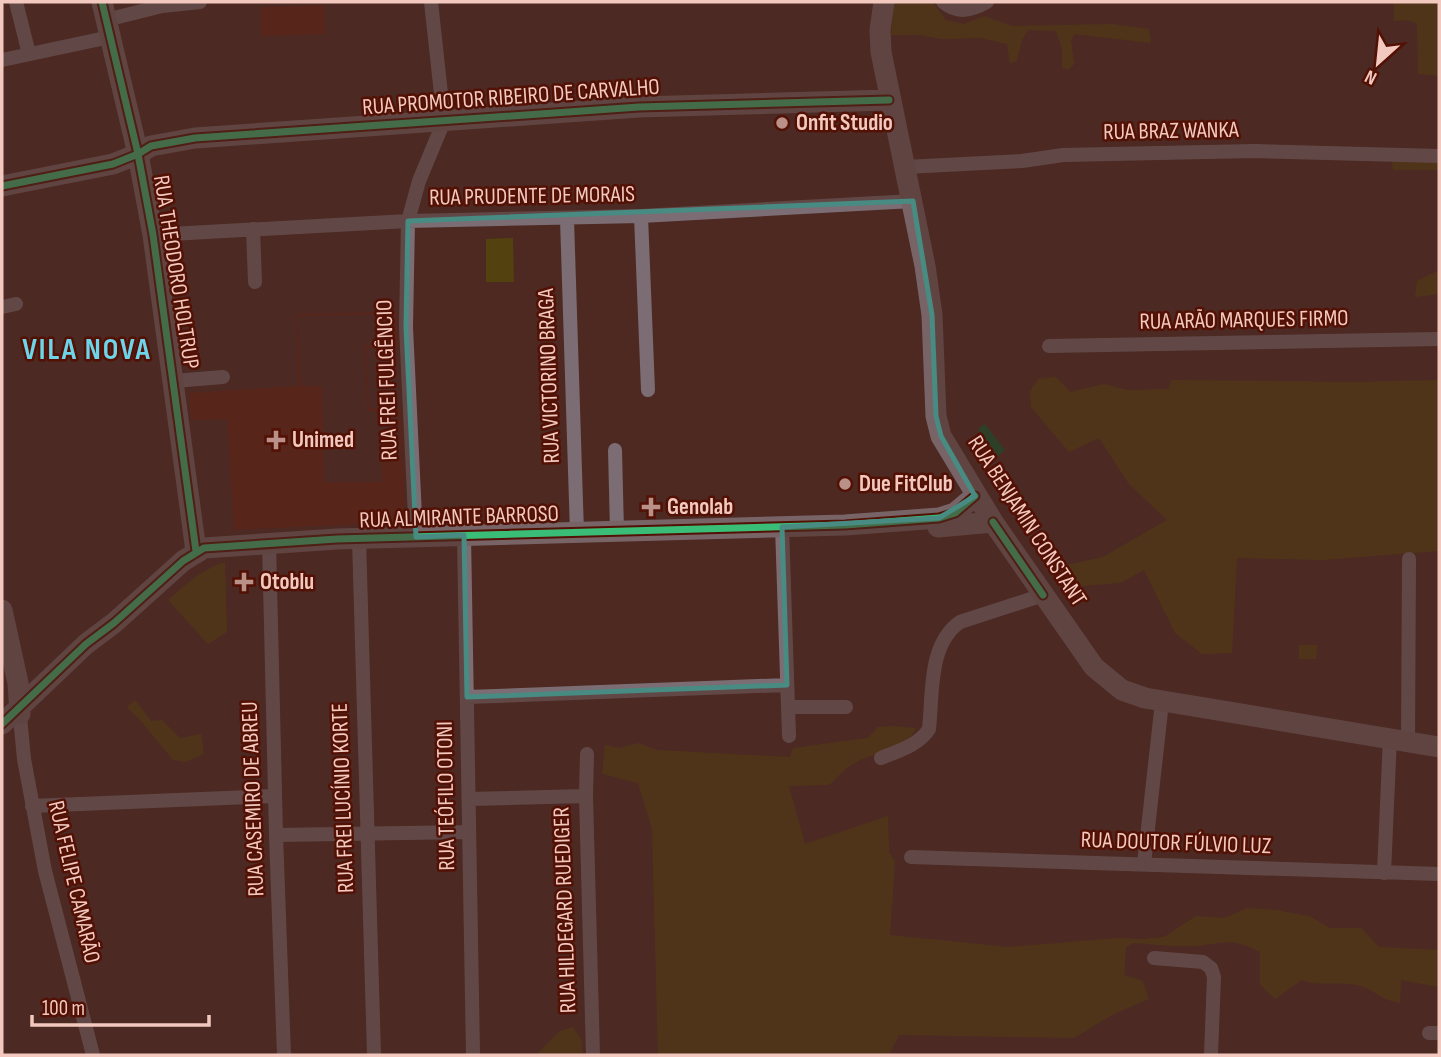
<svg xmlns="http://www.w3.org/2000/svg" width="1441" height="1057" viewBox="0 0 1441 1057" font-family="'Sofia Sans Condensed',sans-serif">
	<rect width="100%" height="100%" fill="#4d2922"/>
	<path fill="#661f12" fill-rule="evenodd" d="M324 5 325 34 261 36 260 7Z
		M397 312 398 347 366 348 369 408 401 409 405 522 234 530 227 419 191 420 189 393 298 386 297 314ZM395 314V345H364L368 411 398 412 401 460 381 461 382 482H324L322 386H301L298 316Z"/>
	<path fill="#53410f" d="M894 2H933L946 20 964 24 984 16 1012 26 1111 24 1149 29 1151 43 1075 34 1071 40 1074 64 1068 70 1062 67V48L1056 31 1028 30 1022 40 1017 60 1010 64 1007 44 982 38 942 39 919 35H891Z
		M1394 2H1439V76L1418 74 1417 24 1408 20 1394 21Z
		M1392 162H1439V170H1393Z
		M513 238 514 282H486V239Z
		M1439 270V294L1415 297 1417 281Z
		M1056 377 1070 392 1104 384 1127 390 1168 389 1172 380 1354 382 1439 380V551L1322 560 1237 558 1232 653 1202 654 1175 633 1144 570 1120 583 1069 587 1053 568 1103 557 1167 520 1129 484 1099 438 1069 452 1031 407 1030 391 1038 379Z
		M225 562 227 632 208 644 168 600C186 584 202 569 225 562Z
		M1299 645H1317L1316 659H1299Z
		M135 700 151 721 162 720 180 738 201 734 204 754 185 762 173 760 140 720 127 707Z
		M894 726 916 728C906 751 869 752 850 766 842 771 836 779 829 785L789 786 805 844 888 816 889 852 895 861 890 935 1009 947 1118 938 1144 939 1164 937 1196 916 1225 918 1247 908 1276 910 1309 916 1330 928H1361L1379 947 1439 950V987L1401 980 1400 1003C1381 999 1379 994 1364 987 1344 979 1322 988 1302 980L1275 999 1260 985V952C1227 935 1223 945 1190 946 1171 947 1152 944 1133 943L1126 947 1124 975 1143 981 1149 999 1114 1014 1074 1038 899 1035 889 1055H658L652 829 638 783 602 774 605 745 620 748 638 743 657 750 790 757 793 748 868 738 878 727Z
		M573 1027 581 1039 583 1055H536L560 1031Z"/>
	<path fill="#0b5a2f" d="M985 424 1005 450 998 456 978 429Z"/>
	<g fill="none" stroke-linecap="round" stroke-linejoin="round">
		<path stroke="#7b6d73" stroke-width="14" d="M16 2 29 54
			M943 2C957 14 971 11 987 2
			M106 20 162 6 200 2
			M2 60 110 37
			M905 167 1022 161 1063 155 1255 151 1439 156
			M641 216 648 390
			M567 219 577 533
			M253 229 255 282
			M153 235 408 221 641 216 913 201
			M2 307 16 304
			M1049 346 1439 339
			M174 381 223 377
			M615 450 617 531
			M782 527 789 736
			M464 535 473 1055
			M416 537 406 327 408 221 419 181 444 121 431 2
			M359 539 374 1055
			M269 542 276 835 284 1055
			M467 697 787 685
			M788 707H846
			M20 717 24 759 45 871 93 1055
			M1408 741 1409 559
			M881 758C898 751 919 745 929 729 933 694 928 644 960 622L1043 595
			M586 796 587 754
			M469 799 586 796 593 1055
			M32 806 275 796
			M276 835 469 832
			M911 857 1439 874
			M1144 864 1162 702
			M1384 873 1390 737
			M1154 958 1203 962 1211 968 1214 977 1211 1055
			M1429 1033H1439"/>
		<path stroke="#786467" stroke-width="21" d="M102 2 138 154 153 235 196 551
			M884 2 880 30 881 52 925 266 932 315 936 416 941 436 993 522 1094 667 1122 690 1145 698 1439 747
			M2 186 113 164 138 154 151 146 195 138 639 107 889 100
			M938 527 993 522
			M2 610 18 683 20 714
			M2 724 86 644 114 623 183 561 204 548 337 539 845 525 939 518 955 513 975 496"/>
		<g stroke="#531004" stroke-width="11">
			<path id="cycleway" d="M102 2 138 154 153 235 196 551
				M2 186 113 164 138 154 151 146 195 138 639 107 889 100
				M993 522 1043 595
				M2 724 86 644 114 623 183 561 204 548 337 539 845 525 939 518 955 513 975 496"/>
		</g>
		<use href="#cycleway" stroke="#3abd76" stroke-width="7"/>
	</g>
	<path d="M0 0H1441V1057H0ZM913 201 932 315 936 416 941 436 975 496 939 518 782 527 787 685 467 697 464 535 416 537 406 327 408 221Z" fill="#4d2922" fill-opacity=".55" fill-rule="evenodd"/>
	<path fill="none" stroke="#488b82" stroke-width="5" stroke-linejoin="round" d="M913 201 932 315 936 416 941 436 975 496 939 518 782 527 787 685 467 697 464 535 416 537 406 327 408 221Z"/>
	<g fill="#b99188" stroke="#531004" stroke-width="2.5">
		<circle cx="782" cy="123" r="7"/>
		<path d="M272.5 429.5h7v7h7v7h-7v7h-7v-7h-7v-7h7z"/>
		<circle cx="845" cy="484" r="7"/>
		<path d="M647.5 496.5h7v7h7v7h-7v7h-7v-7h-7v-7h7z"/>
		<path d="M240.5 571.5h7v7h7v7h-7v7h-7v-7h-7v-7h7z"/>
	</g>
	<g text-anchor="middle" dominant-baseline="central" stroke-width="5" stroke-linejoin="round" paint-order="stroke">
		<g font-size="23" fill="#f3c9bf" stroke="#531004">
			<text transform="translate(511 97) rotate(-4)">RUA PROMOTOR RIBEIRO DE CARVALHO</text>
			<text transform="translate(1171 131) rotate(-1)">RUA BRAZ WANKA</text>
			<text transform="translate(532 196) rotate(-1)">RUA PRUDENTE DE MORAIS</text>
			<text transform="translate(176 272) rotate(81)">RUA THEODORO HOLTRUP</text>
			<text transform="translate(1244 320) rotate(-1)">RUA ARÃO MARQUES FIRMO</text>
			<text transform="translate(549 376) rotate(-92)">RUA VICTORINO BRAGA</text>
			<text transform="translate(387 380) rotate(-92)">RUA FREI FULGÊNCIO</text>
			<text transform="translate(459 517) rotate(-2)">RUA ALMIRANTE BARROSO</text>
			<text transform="translate(1027 521) rotate(57)">RUA BENJAMIN CONSTANT</text>
			<text transform="translate(446 796) rotate(-91)">RUA TEÓFILO OTONI</text>
			<text transform="translate(343 798) rotate(-92)">RUA FREI LUCÍNIO KORTE</text>
			<text transform="translate(253 799) rotate(-92)">RUA CASEMIRO DE ABREU</text>
			<text transform="translate(1176 843) rotate(2)">RUA DOUTOR FÚLVIO LUZ</text>
			<text transform="translate(74 882) rotate(77)">RUA FELIPE CAMARÃO</text>
			<text transform="translate(565 910) rotate(-92)">RUA HILDEGARD RUEDIGER</text>
		</g>
		<g font-size="23" font-weight="bold" fill="#f3c9bf" stroke="#531004" text-anchor="start">
			<text x="796" y="123">Onfit Studio</text>
			<text x="292" y="440">Unimed</text>
			<text x="859" y="484">Due FitClub</text>
			<text x="667" y="507">Genolab</text>
			<text x="260" y="582">Otoblu</text>
		</g>
		<g font-size="30" font-weight="bold" letter-spacing="2" fill="#6dd4e9" stroke="#531004">
			<text x="87" y="350">VILA NOVA</text>
		</g>
	</g>
	<rect width="1441" height="1057" fill="none" stroke="#f3c9bf" stroke-width="7"/>
	<g transform="translate(1378 63) rotate(207)" stroke="#531004" stroke-width="5" paint-order="stroke">
	<path d="M0-5L12 26L0 18L-12 26Z" fill="#f3c9bf"/>
	<text y="-10" font-size="19" font-weight="bold" text-anchor="middle" fill="#f3c9bf">N</text>
	</g>
	<path d="M32 1015v10h177v-10" fill="none" stroke="#f3c9bf" stroke-width="3.5"/>
	<text x="42" y="1015" font-size="21" fill="#f3c9bf" stroke="#531004" stroke-width="5" paint-order="stroke">100 m</text>
</svg>
